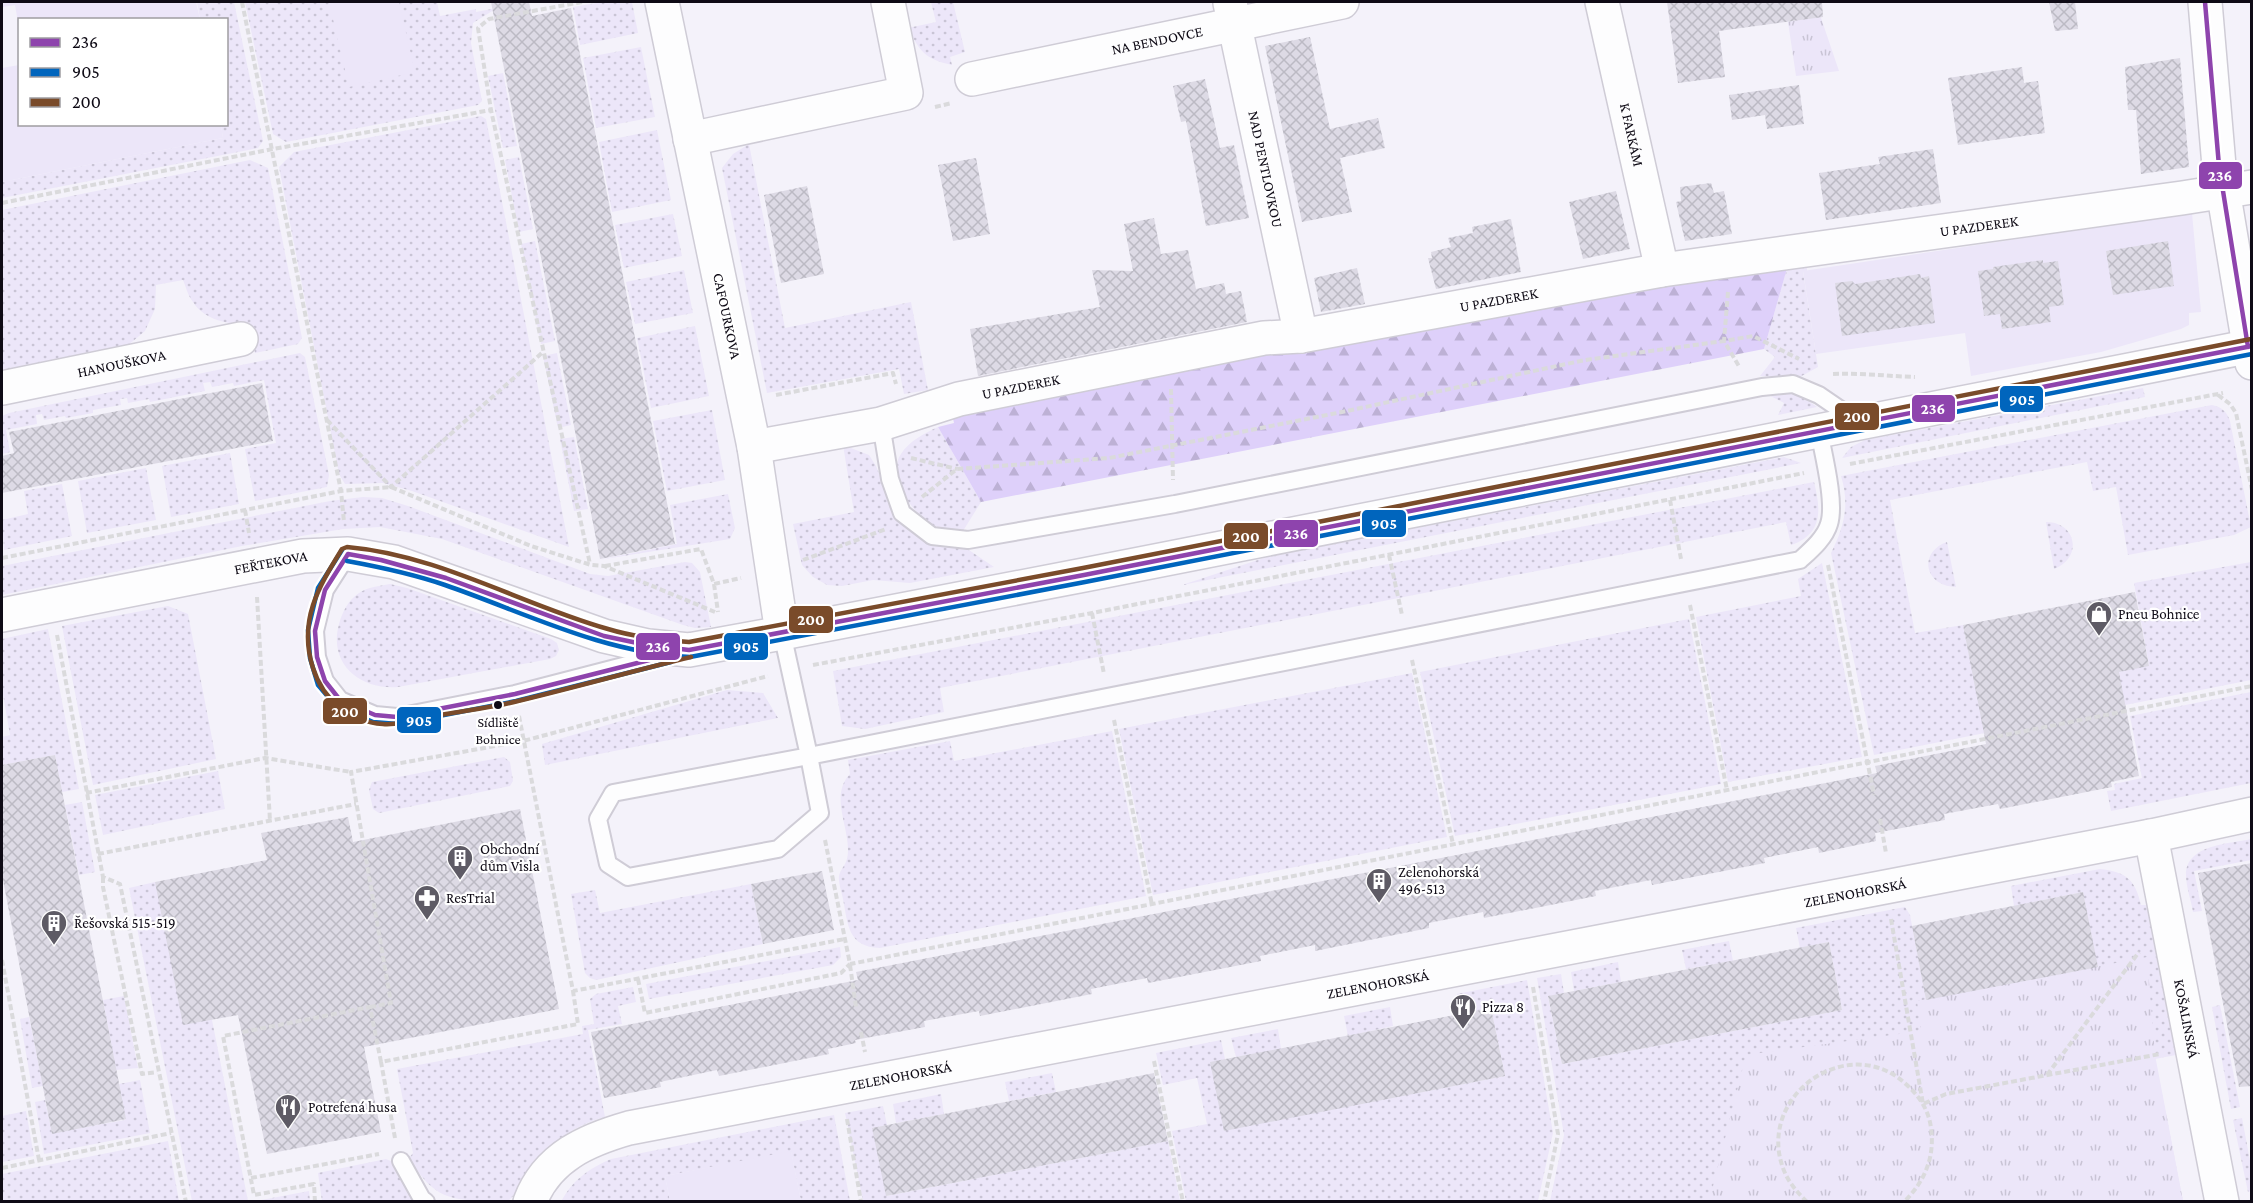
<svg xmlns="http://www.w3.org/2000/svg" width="2253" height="1203" viewBox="0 0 2253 1203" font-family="'Crimson Pro',serif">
	<defs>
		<pattern id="grass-dots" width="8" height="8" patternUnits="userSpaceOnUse" patternTransform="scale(1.5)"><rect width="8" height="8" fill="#ece6f9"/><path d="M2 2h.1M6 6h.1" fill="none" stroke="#c9c4d5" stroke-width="1.8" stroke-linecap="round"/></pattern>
		<pattern id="forest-firs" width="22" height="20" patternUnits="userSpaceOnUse" patternTransform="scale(1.5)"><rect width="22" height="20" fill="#ded0fa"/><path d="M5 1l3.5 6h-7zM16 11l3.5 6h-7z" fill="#bdb1d5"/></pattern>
		<pattern id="park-tufts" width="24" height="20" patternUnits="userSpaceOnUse" patternTransform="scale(1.5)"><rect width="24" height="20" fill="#ece6f9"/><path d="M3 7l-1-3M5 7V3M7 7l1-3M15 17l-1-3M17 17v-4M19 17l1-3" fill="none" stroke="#c9c4d5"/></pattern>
		<pattern id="building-cross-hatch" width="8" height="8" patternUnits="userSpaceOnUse" patternTransform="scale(1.5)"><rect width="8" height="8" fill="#dddae5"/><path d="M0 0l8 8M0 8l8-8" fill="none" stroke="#bcbac4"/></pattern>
	</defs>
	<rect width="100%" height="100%" fill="#f4f2fa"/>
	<path fill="url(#grass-dots)" d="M197 2H234L263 141 258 148 2 198V182L223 138 221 125 226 124V20L200 19Z
		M245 2H437L440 16 476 9V12L497 8 473 23 471 43 482 101 478 105 286 142 273 134Z
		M602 2H632L638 33 580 45 573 7Z
		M931 2H953L965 52 950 57 952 65C925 59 920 52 908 28L936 22Z
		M641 47 655 117 596 128 583 58Z
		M503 73 517 146 503 148 488 76Z
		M481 116 486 119 569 547 412 491 383 483 345 484 339 474 279 167 294 152Z
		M657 130 671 200 612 212 599 142Z
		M749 144 785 328 911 302 928 390 904 394 899 369 767 393 722 168 733 154Z
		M519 157 533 229 519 232 505 160Z
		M250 160 268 168 302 338 298 344 255 353 249 325C229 324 205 321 193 302 188 296 186 287 183 280L156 285 155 309 145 331 126 347 2 377V210Z
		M673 214 682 256 624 268 615 225Z
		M535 241 555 341 541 344 521 244Z
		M1788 265 1807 266V271L1803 272 1818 367 1798 378 1760 376 1775 357 1764 349Z
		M684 270 693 313 635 324 626 282Z
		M695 326 709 396 651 408 637 338Z
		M300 353 305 357 329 475 327 487 255 501 245 449 276 443 264 380 234 386 233 383 212 387 210 382 203 383 205 391 150 402 149 399 128 403 127 398 120 399 121 405 93 410V413L66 418 65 416 44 420 42 414 36 415 37 424 6 430 10 452 2 454V416L9 413Z
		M557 353 571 425 558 428 543 356Z
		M2143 388 2145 397 1842 458 1851 447 1865 440Z
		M1763 392C1787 392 1798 392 1817 407L1778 415 1784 403Z
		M2212 405C2222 407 2227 412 2230 421L2251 527 2234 535 2128 555 2116 487 2093 491 2087 462 1890 500 1915 633 1963 625 1978 699 2149 665 2134 583 2251 562V680L1874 755 1831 553C1844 527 1850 505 1841 476Z
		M712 410 725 480 667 491 653 421Z
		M938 427 981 502 963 531C953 531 944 530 935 526 914 516 885 477 901 454 909 441 925 433 938 427Z
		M574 437 588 509 574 511 560 439Z
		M843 445 869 455 876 466 894 510 925 539 945 546 966 548 994 567 910 583 873 580 842 586 827 585 813 577 802 565 793 524 854 512Z
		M230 453 239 504 171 517 162 466Z
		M1784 457 1801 463 1182 585 1267 557Z
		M146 468 156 520 87 533 78 481Z
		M1814 482C1821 510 1823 534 1791 545L1786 522 940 688 944 712 865 729 842 726 833 671Z
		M62 484 72 536 4 550 2 520 28 514 24 491Z
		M728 494 735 528 730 539 598 560 677 544 670 505Z
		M363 497 382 498 408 506 590 574 608 576 685 562 692 563 700 572 711 627 695 628 683 625 442 539 380 527 343 529 242 546 2 595V566L330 501Z
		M2046 522C2077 522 2083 558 2054 569Z
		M1947 542 1956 587C1924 586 1918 552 1947 542Z
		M1822 563 1862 757 1728 782 1696 617 1801 596 1798 579Z
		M390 584 407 588 551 639 557 643 559 650 556 656 550 659 398 687C360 690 328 664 339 624 342 613 348 600 359 593 368 587 379 586 390 584Z
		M168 606 188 614 216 759 93 785 62 626Z
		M1689 619 1721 784 1455 836 1420 672Z
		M48 629 79 789 62 792 55 755 2 765V737L10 735 2 689V639Z
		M1412 673 1447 837 1153 895 1119 729Z
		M727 690 763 693 778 718 545 765 542 744Z
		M2251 692V783L2111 811 2107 791 2115 790 2114 784 2142 778 2130 716Z
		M1112 731 1146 896 880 948C848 947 848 925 843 899 842 893 838 882 839 876 841 867 848 865 848 850 848 824 830 795 850 774L848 760 950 741 954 761Z
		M504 757 510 762 513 781 510 786 379 813 373 809 369 790 372 782Z
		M218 771 225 809 103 835 95 795Z
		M82 802 95 872 79 875 65 805Z
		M2251 839V860L2194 871 2202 911 2193 912C2191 900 2186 887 2186 875 2186 844 2230 844 2251 839Z
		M2100 869C2126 872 2135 879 2141 905H2152L2181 1054 2155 1059 2183 1201H1550L1564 1135 1537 978 1561 974 1564 993 1548 997 1562 1064 1842 1010 1829 942 1800 948 1796 928 1905 907 1910 915 1926 999 2097 967 2083 892 2014 906 2011 886Z
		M155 882 212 1020 248 1201H192L129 888Z
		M751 884 763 944 596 980 590 978 585 973 571 894 595 890 600 913Z
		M1729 941 1733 961 1686 969 1682 950Z
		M840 947 841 957 833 965 649 999 646 984Z
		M1618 962 1621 982 1574 991 1571 972Z
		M1527 980 1553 1133 1538 1201H1186L1172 1131 1207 1124 1197 1078 1163 1085 1156 1053 1221 1040 1225 1059 1224 1130 1505 1076 1491 1008 1460 1014 1457 994Z
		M633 987 636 1002 618 1006 622 1024 588 1030 605 1117C571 1126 547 1146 527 1174 520 1184 517 1194 508 1201 454 1201 436 1203 409 1158L413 1153 397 1069 583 1034 582 1026 594 1024 590 999 596 994Z
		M124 996 138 1068 116 1070 103 1000Z
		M2220 1005 2240 1107 2231 1109 2212 1007Z
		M1390 1007 1393 1026 1348 1036 1344 1016Z
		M29 1017 43 1086 32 1088 20 1019Z
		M1278 1029 1281 1049 1236 1057 1231 1038Z
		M1052 1073 1056 1092 1009 1101 1005 1082Z
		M140 1080 150 1133 44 1154 35 1102 45 1100 52 1133 125 1120 119 1084Z
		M941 1094 944 1114 896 1123 893 1104Z
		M883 1106 887 1125 873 1128 887 1196 1168 1141 1180 1201H863L845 1113Z
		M26 1111 34 1156 2 1162V1116Z
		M834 1115 850 1201H801L791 1152 665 1176 670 1201 561 1202C572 1180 590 1168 611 1159Z
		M2242 1118 2251 1166V1191L2248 1192 2233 1120Z
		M168 1141 179 1201H2V1174Z
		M386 1159 393 1162 400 1178 416 1201H322L318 1173Z
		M309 1191 310 1201H256Z"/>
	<path fill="url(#forest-firs)" d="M1788 265 1764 349 981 502 938 427 954 423 952 414 1263 355 1314 351 1607 290Z"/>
	<path fill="url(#park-tufts)" d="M1820 15 1839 71 1796 76 1788 22Z
		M2147 957 2155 1055 2183 1201 1709 1202 1746 1055 1921 1031 1917 1001Z"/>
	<path fill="#ece6f9" d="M2 2H196L200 19 20 20 19 28 15 5 2 7Z
		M329 2H399L415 72 349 87Z
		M19 65 20 124 221 125 223 138 2 182V68Z
		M2192 213 2201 312 2189 313V325L2181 329 2101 352 1971 376 1965 333 1816 354 1803 271Z
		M791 1151 801 1201H670L665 1176Z"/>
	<path fill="url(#building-cross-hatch)" d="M491 2H529L532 16 571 8 675 544 600 559Z
		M1667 2H1822L1823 17 1719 31 1725 77 1678 83Z
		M2049 2H2075L2078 29 2055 31Z
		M1310 37 1330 129 1378 118 1385 148 1340 158 1352 212 1302 222 1265 46Z
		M2180 58 2189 167 2141 174 2136 110H2128L2125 67Z
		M2022 67 2024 83 2038 81 2045 133 1958 145 1948 78Z
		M1205 79 1220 148 1234 145 1249 218 1206 226 1186 121 1181 122 1173 86Z
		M1799 85 1804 124 1767 129 1765 115 1732 120 1729 95Z
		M1933 149 1941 203 1826 220 1819 173 1880 164 1878 157Z
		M976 158 990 234 953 241 938 165Z
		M1711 183 1714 193 1724 191 1732 234 1685 241 1676 202 1681 201 1680 187Z
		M807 186 824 274 781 283 764 195Z
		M1616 191 1630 249 1583 259 1569 202Z
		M1154 218 1161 254 1188 250 1196 289 1224 283 1226 294 1241 291 1247 322 978 376 970 329 1100 307 1092 270 1133 271 1124 224Z
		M1511 219 1521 272 1436 289 1428 258H1432L1431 252 1451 247 1448 238 1473 233 1472 227Z
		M2168 241 2174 286 2113 295 2106 251Z
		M2043 260V263L2058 261 2064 305 2049 307 2051 322 2002 329 2000 314 1984 316 1978 271 1993 269V267Z
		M1357 268 1365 304 1321 312 1314 278Z
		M1920 274 1921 278 1929 276 1935 323 1842 336 1835 283 1852 281 1855 284Z
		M262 383 273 441 2 493V456L14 453 9 432Z
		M2135 592 2149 666 2119 672 2139 776 2111 782 2112 787 2000 809 1998 804 1944 814 1945 820 1875 833 1876 841 1819 853 1818 847 1764 858 1765 863 1652 885 1651 880 1595 891 1596 896 1484 918 1483 912 1429 923V928L1315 951V945L1260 956 1261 961 1148 983 1147 978 1091 989 1092 994 980 1016 979 1011 924 1021 925 1027 855 1040 856 1043 828 1049 829 1054 719 1076 717 1070 660 1082 661 1087 604 1098 591 1032 858 980 856 972 1877 773 1875 766 1986 744 1963 625Z
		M55 755 126 1119 52 1134 2 875V765Z
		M520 809 559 1009 364 1047 381 1132 267 1154 238 1015 183 1025 155 882 267 860 261 833 348 817 353 842Z
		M2252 863V1086L2239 1087 2198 873Z
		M822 871 834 930 763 944 751 884Z
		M2083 892 2098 967 1926 1000 1912 926Z
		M1829 942 1842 1010 1562 1064 1548 996Z
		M1491 1008 1505 1076 1224 1131 1210 1062Z
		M1154 1073 1168 1141 886 1196 872 1128Z"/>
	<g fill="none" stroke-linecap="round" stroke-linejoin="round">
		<g stroke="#cfccd6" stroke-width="20">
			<path id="lane" d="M881 424 890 479 902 513 932 536 968 540 1175 504 1762 387 1793 384 1819 395 1857 421
				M348 554 325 590 315 631 317 657 325 681 340 700 375 715 397 717 515 694 662 656
				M782 633 809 756 1800 560C1811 550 1825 538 1829 524 1836 503 1823 453 1819 431
				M809 756 820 813 778 849 628 877 608 864 598 819 613 793Z
				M401 1161 422 1199 426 1202"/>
		</g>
		<g stroke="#cfccd6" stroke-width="36">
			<g id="street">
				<path id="s1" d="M1602 2 1662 270"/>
				<path d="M2205 2 2219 166 2252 363"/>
				<path id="s2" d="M1230 3 1301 336"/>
				<path id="s3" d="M972 79 1342 2"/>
				<path d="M690 139 906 93 888 2"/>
				<path id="s4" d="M2 388 241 339"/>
				<path id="s5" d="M754 447 881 424 959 399 1264 338 1301 336 1662 270 2182 198 2252 187"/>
				<path id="s6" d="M2 615 303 556 348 554 394 562 604 636 648 646 689 650 782 633 754 447 662 2"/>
				<path id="s7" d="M2151 836 2222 1202"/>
				<path id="s8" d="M530 1202C547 1157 587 1140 629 1128L2151 836 2252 814"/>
			</g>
		</g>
		<g stroke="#cfccd6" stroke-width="36">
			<path id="secondary" d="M782 633 1084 575 2252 346"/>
		</g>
		<path stroke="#dadadc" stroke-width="4" stroke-dasharray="6 3" stroke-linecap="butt" d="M242 2 341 491 344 522
			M582 2 489 19 478 28 491 110 590 564
			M935 107 952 103
			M2 203 273 149 491 110
			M1728 292 1724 341 1753 336 1799 359
			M1833 374C1860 373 1887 376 1915 377
			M1171 389 1173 480
			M776 395 893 373 896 384
			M2218 395 2230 404 2236 413 2252 490
			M327 420 391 487 543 352
			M911 458 957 469
			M1850 464 2223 393
			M922 497 957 469 1109 458 1342 412 1585 360 1724 341 1740 368
			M1670 500 1681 559
			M245 510 249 533
			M1389 555 1402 615
			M2 558 341 491 391 487 531 546 591 565 604 566 715 612
			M803 560 886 529
			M1828 565 1874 795
			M605 566 701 549 714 584 741 578
			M714 584 718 612
			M257 597 270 821
			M1690 605 1727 790
			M1092 613 1104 674
			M57 635 103 877 120 884 186 1202
			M1412 660 1453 844
			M813 665 1092 613 1804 473
			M519 716 573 991 845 939
			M1114 720 1152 905
			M86 793 265 758 351 772
			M1880 819 1886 853
			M825 840 850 964 2252 686
			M98 854 356 804
			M103 877V887L142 1074 157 1072
			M1891 919 1923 1104 1946 1094 2160 1054
			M2 960 39 1160
			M850 965 856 1007
			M638 979 645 1013 841 973 850 964
			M1533 987 1558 1134 1544 1202
			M370 1007 391 1003 351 772 523 741 768 676
			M861 1032 865 1052
			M1154 1061 1183 1202
			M2047 1075 2139 952
			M847 1119 861 1202
			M395 1138 381 1062 578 1024 573 991
			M2 1168 171 1133
			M251 1178 379 1154
			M315 1202 314 1184 254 1195 223 1036 370 1007 381 1062
			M1807 1202C1798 1193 1790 1184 1785 1173 1752 1098 1848 1029 1907 1085 1920 1097 1929 1111 1931 1128 1935 1157 1925 1181 1904 1202"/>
		<use href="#lane" stroke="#fdfdfe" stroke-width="16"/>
		<use href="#street" stroke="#fdfdfe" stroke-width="33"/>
		<use href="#secondary" stroke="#fdfdfe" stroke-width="33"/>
		<g stroke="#fff" stroke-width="9">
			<path id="bus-1" d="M2205 2 2219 166 2248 347
				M348 554 381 560 446 578 604 636 647 645 689 650 1084 575 2252 346
				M348 554 325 590 315 631 317 657 325 681 340 700 375 715 397 717 515 694 669 655"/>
		</g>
		<g stroke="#fff" stroke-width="9">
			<path id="bus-2" d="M342 550 318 588 308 630 310 658 318 685 335 705 373 722 398 724 516 701 671 662
				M347 561C380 567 413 574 445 585 526 613 603 653 690 657L1085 582 2252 354"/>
		</g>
		<g stroke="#fff" stroke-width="9">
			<path id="bus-3" d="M691 657C633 671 576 687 518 701 495 707 470 710 446 714 429 717 399 726 383 724 350 722 323 700 313 668 298 621 318 588 342 549L347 547C439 555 520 604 608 629 634 637 661 640 689 642L1083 568 2251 339"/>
		</g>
		<use href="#bus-1" stroke="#8e44ad" stroke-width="4.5"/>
		<use href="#bus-2" stroke="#0065bd" stroke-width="4.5"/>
		<use href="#bus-3" stroke="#7a4b2a" stroke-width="4.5"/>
	</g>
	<defs>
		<g id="shop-pin" transform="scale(1.35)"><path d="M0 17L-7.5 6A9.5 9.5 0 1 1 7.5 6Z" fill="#5e5b65" stroke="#fff"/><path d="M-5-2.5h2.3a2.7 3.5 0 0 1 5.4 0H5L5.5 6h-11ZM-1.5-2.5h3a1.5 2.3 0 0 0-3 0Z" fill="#fff"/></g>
		<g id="building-pin" transform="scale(1.35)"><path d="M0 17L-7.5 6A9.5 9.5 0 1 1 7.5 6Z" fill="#5e5b65" stroke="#fff"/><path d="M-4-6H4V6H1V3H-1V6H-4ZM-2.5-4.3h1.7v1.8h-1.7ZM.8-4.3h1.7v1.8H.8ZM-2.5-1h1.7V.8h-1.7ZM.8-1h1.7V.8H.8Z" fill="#fff"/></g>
		<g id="pharmacy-pin" transform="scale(1.35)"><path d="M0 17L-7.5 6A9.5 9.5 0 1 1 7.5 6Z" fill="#5e5b65" stroke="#fff"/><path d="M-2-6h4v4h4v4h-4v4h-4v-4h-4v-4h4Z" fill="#fff"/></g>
		<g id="restaurant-pin" transform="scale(1.35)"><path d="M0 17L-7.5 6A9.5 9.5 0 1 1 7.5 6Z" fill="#5e5b65" stroke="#fff"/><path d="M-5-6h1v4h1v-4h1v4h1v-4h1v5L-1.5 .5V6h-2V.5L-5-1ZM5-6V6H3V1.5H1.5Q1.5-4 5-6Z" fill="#fff"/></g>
	</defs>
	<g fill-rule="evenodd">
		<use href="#shop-pin" x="2099" y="614"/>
		<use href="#building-pin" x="460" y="858"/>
		<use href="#building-pin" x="1379" y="881"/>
		<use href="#pharmacy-pin" x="427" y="898"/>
		<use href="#building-pin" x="54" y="923"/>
		<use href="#restaurant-pin" x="1463" y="1007"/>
		<use href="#restaurant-pin" x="288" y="1107"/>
	</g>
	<circle fill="#0e0a15" stroke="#fff" stroke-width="2" cx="498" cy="705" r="5"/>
	<g text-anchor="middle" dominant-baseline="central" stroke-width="4.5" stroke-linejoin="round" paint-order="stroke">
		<g font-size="14" fill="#0e0a15" stroke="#fff">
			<text x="498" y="722">Sídliště<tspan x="498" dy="17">Bohnice</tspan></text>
		</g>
		<g font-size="15" fill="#0e0a15" stroke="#fff">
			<text stroke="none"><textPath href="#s3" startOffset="189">NA BENDOVCE</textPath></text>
			<text stroke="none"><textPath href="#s1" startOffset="136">K FARKÁM</textPath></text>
			<text stroke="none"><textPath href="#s2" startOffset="170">NAD PENTLOVKOU</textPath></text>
			<text stroke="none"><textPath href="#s5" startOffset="1246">U PAZDEREK</textPath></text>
			<text stroke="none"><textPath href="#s5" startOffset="760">U PAZDEREK</textPath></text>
			<text transform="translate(727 316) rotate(78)">CAFOURKOVA</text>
			<text stroke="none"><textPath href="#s4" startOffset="122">HANOUŠKOVA</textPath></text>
			<text stroke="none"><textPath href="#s5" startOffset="274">U PAZDEREK</textPath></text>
			<text stroke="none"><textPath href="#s6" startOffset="274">FEŘTEKOVA</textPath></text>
			<text stroke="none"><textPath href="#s8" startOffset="1377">ZELENOHORSKÁ</textPath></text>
			<text stroke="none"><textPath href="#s8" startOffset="891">ZELENOHORSKÁ</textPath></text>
			<text stroke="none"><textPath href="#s7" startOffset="186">KOŠALINSKÁ</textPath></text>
			<text stroke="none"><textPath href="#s8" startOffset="405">ZELENOHORSKÁ</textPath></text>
		</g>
		<g font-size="15" fill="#0e0a15" stroke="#fff" text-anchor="start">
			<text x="2118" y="614">Pneu Bohnice</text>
			<text x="480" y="849">Obchodní<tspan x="480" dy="17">dům Visla</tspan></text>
			<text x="1398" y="872">Zelenohorská<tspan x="1398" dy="17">496-513</tspan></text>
			<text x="446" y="898">ResTrial</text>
			<text x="74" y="923">Řešovská 515-519</text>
			<text x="1482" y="1007">Pizza 8</text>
			<text x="308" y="1107">Potrefená husa</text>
		</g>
	</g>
	<g stroke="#fff" stroke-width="2">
		<rect x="2198" y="161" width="45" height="29" rx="6" fill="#8e44ad"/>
		<rect x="1999" y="385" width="45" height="28" rx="6" fill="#0065bd"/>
		<rect x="1911" y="394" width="45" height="29" rx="6" fill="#8e44ad"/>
		<rect x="1834" y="402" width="46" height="29" rx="6" fill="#7a4b2a"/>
		<rect x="1361" y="509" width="46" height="29" rx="6" fill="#0065bd"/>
		<rect x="1273" y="519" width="46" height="29" rx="6" fill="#8e44ad"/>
		<rect x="1223" y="522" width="46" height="28" rx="6" fill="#7a4b2a"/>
		<rect x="788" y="605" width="46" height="29" rx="6" fill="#7a4b2a"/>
		<rect x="723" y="632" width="46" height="29" rx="6" fill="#0065bd"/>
		<rect x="635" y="632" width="46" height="29" rx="6" fill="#8e44ad"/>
		<rect x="322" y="697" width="46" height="28" rx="6" fill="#7a4b2a"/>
		<rect x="396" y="706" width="46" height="28" rx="6" fill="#0065bd"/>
	</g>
	<g font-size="16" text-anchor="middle" font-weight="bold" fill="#fff">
		<text x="2220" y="181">236</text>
		<text x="2022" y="405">905</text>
		<text x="1933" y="414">236</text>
		<text x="1857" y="422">200</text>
		<text x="1384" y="529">905</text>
		<text x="1296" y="539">236</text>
		<text x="1246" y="542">200</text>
		<text x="811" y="625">200</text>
		<text x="746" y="652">905</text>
		<text x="658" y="652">236</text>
		<text x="345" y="717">200</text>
		<text x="419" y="726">905</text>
	</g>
	<rect width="2253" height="1203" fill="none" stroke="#0e0a15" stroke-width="6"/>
	<rect x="18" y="18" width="210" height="108" fill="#ffffff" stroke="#9f9da1" stroke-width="1.5"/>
	<rect x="30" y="38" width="30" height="9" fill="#8e44ad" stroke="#9f9da1" stroke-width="1.5"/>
	<text x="72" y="48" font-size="18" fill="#0e0a15">236</text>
	<rect x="30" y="68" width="30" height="9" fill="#0065bd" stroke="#9f9da1" stroke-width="1.5"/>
	<text x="72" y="78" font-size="18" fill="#0e0a15">905</text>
	<rect x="30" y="98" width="30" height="9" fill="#7a4b2a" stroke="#9f9da1" stroke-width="1.5"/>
	<text x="72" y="108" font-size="18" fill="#0e0a15">200</text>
</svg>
